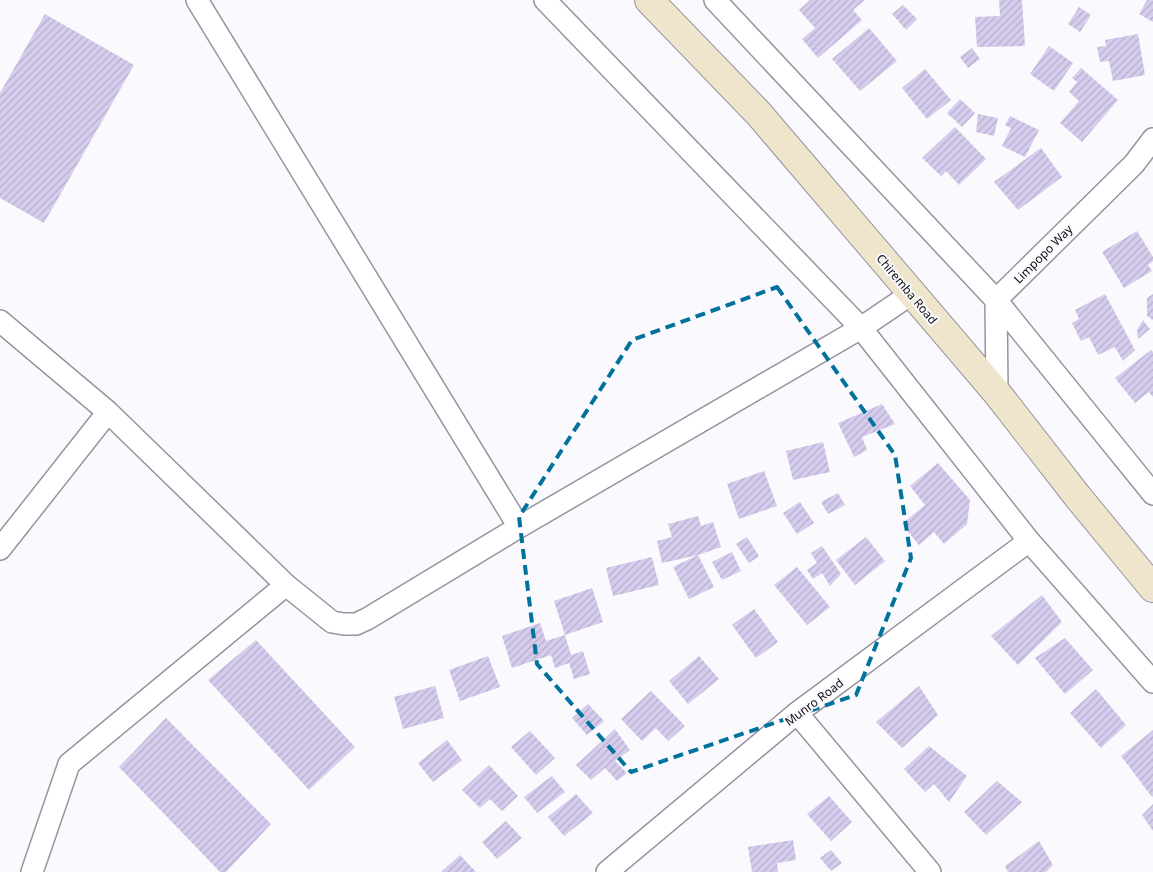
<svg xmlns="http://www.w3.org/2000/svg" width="1153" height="872" viewBox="0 0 1153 872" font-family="'Noto Sans',sans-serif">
	<defs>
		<pattern id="building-hatch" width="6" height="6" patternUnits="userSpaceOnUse" patternTransform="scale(1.25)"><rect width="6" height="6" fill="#d6cced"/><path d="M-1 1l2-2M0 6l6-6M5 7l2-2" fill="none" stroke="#b6aeca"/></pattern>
	</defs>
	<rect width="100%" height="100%" fill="#faf9fe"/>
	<path fill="url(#building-hatch)" d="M810 0H865L853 10 862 20 818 58 802 39 815 28 799 10Z
		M999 0H1022L1025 46 977 47 975 17 1000 16Z
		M1147 0H1153V22L1139 14Z
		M903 5 917 19 906 30 892 14Z
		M1079 7 1091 15 1080 32 1068 24Z
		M45 14 134 65 44 223 0 198V93Z
		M869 28 897 61 860 91 832 59Z
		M1138 34 1145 75 1113 81 1109 61 1100 62 1097 47 1106 46 1105 40Z
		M1049 46 1073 63 1054 91 1030 74Z
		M972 48 980 59 968 68 960 57Z
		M1081 68 1118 100 1082 142 1060 123 1079 101 1069 92 1077 82 1072 78Z
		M925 69 951 100 927 119 902 88Z
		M960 99 975 113 962 127 947 113Z
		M978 114 998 118 994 136 976 132Z
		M1010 116 1039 130 1025 157 1002 146 1011 128 1005 125Z
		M955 127 986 159 959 185 946 171 941 176 922 158Z
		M1041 148 1062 177 1018 210 994 182Z
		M1137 231 1153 257V261L1148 265 1152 271 1124 288 1102 252Z
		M1105 294 1135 350 1123 361 1115 347 1098 355 1089 337 1081 341 1072 323 1079 319 1075 310Z
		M1153 294V320L1147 316V298Z
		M1143 320 1150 329 1138 339 1137 330Z
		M1151 350 1153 352V397L1149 392 1135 403 1115 378Z
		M882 404 895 424 862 437 867 450 854 457 838 423Z
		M823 442 830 472 793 480 786 451Z
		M938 463 970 500 967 524 944 544 934 532 919 545 902 524 925 505 910 486Z
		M764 471 777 506 739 519 727 484Z
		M838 493 845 505 828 514 821 502Z
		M800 502 814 523 797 534 783 513Z
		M698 516 701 526 713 522 721 547 698 555 662 563 657 541 672 537 668 524Z
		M747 537 759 556 749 563 736 544Z
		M866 537 885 561 855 585 836 560Z
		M822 546 841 574 830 586 822 573 813 579 807 570 817 563 811 553Z
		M732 552 741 571 722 580 712 562Z
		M698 555 714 587 689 599 673 567Z
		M652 557 659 585 613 596 606 568Z
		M797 567 830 607 807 625 774 585Z
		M592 588 603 622 565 635 554 601Z
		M1042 595 1062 622 1018 665 991 636Z
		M754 609 778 642 756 658 732 625Z
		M540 623 546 641 565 635 571 655 583 651 590 674 574 679 569 663 555 668 551 655 512 668 502 636Z
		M1065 638 1093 670 1065 694 1035 658Z
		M256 640 355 747 309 790 208 680Z
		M488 656 500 687 460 701 449 670Z
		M699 656 719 679 688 704 669 681Z
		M435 686 444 718 403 729 394 697Z
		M919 686 938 715 902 748 876 722Z
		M1096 689 1126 725 1101 748 1070 713Z
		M651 691 685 726 668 741 656 728 642 741 621 719Z
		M588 704 604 721 587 735 572 718Z
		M166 718 271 824 226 872H220L119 767Z
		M615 729 630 750 615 761 627 773 617 781 605 768 591 780 576 765Z
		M1153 730V796L1152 797 1121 756Z
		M530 731 555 758 536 775 511 747Z
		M447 740 462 760 433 782 418 763Z
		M929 746 967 776 949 802 934 784 925 792 904 769Z
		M489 765 518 796 502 811 490 799 480 808 462 790Z
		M552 776 565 792 537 813 524 797Z
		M997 781 1022 802 986 835 964 812Z
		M576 794 593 813 564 836 548 817Z
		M829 796 852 822 831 841 807 814Z
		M1153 804V831L1142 815Z
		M506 821 522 838 497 859 482 842Z
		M793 840 796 860 777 863 778 872H752L748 847Z
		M1039 841 1053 865 1046 872H1008L1005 866Z
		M831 850 842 863 831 871 820 858Z
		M460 855 476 872H441Z"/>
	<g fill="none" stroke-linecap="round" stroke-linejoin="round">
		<g stroke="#95959e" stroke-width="24">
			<path id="street" d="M197 0 519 527
				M545 0 861 328 1029 541 1153 682
				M715 0 996 300 1153 494
				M0 321 108 412 286 585 332 622 344 624H356L367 619 519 527 861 328 911 294
				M997 393 996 300 1134 164 1153 139
				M0 549 108 412
				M797 713 930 872
				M32 872 69 764 286 585
				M607 872 797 713 1029 541"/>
		</g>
		<g stroke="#95959e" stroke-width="30">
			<path id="secondary" d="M649 0 759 114 997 393 1078 497 1153 588"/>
		</g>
		<use href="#street" stroke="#fff" stroke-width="21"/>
		<use href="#secondary" stroke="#efe5cc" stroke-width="28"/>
	</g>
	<path fill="none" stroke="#00729c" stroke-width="4" stroke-dasharray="10 6" stroke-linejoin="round" d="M777 287 895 455 911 558 856 695 631 772 537 664 519 517 632 340Z"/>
	<g text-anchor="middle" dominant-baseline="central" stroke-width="4" stroke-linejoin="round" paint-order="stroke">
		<g font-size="12" fill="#0d0d11" stroke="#faf9fe">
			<text transform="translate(1043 254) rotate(-45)">Limpopo Way</text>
			<text transform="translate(907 289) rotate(50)">Chiremba Road</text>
			<text transform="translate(814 702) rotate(-37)">Munro Road</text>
		</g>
	</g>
</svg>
